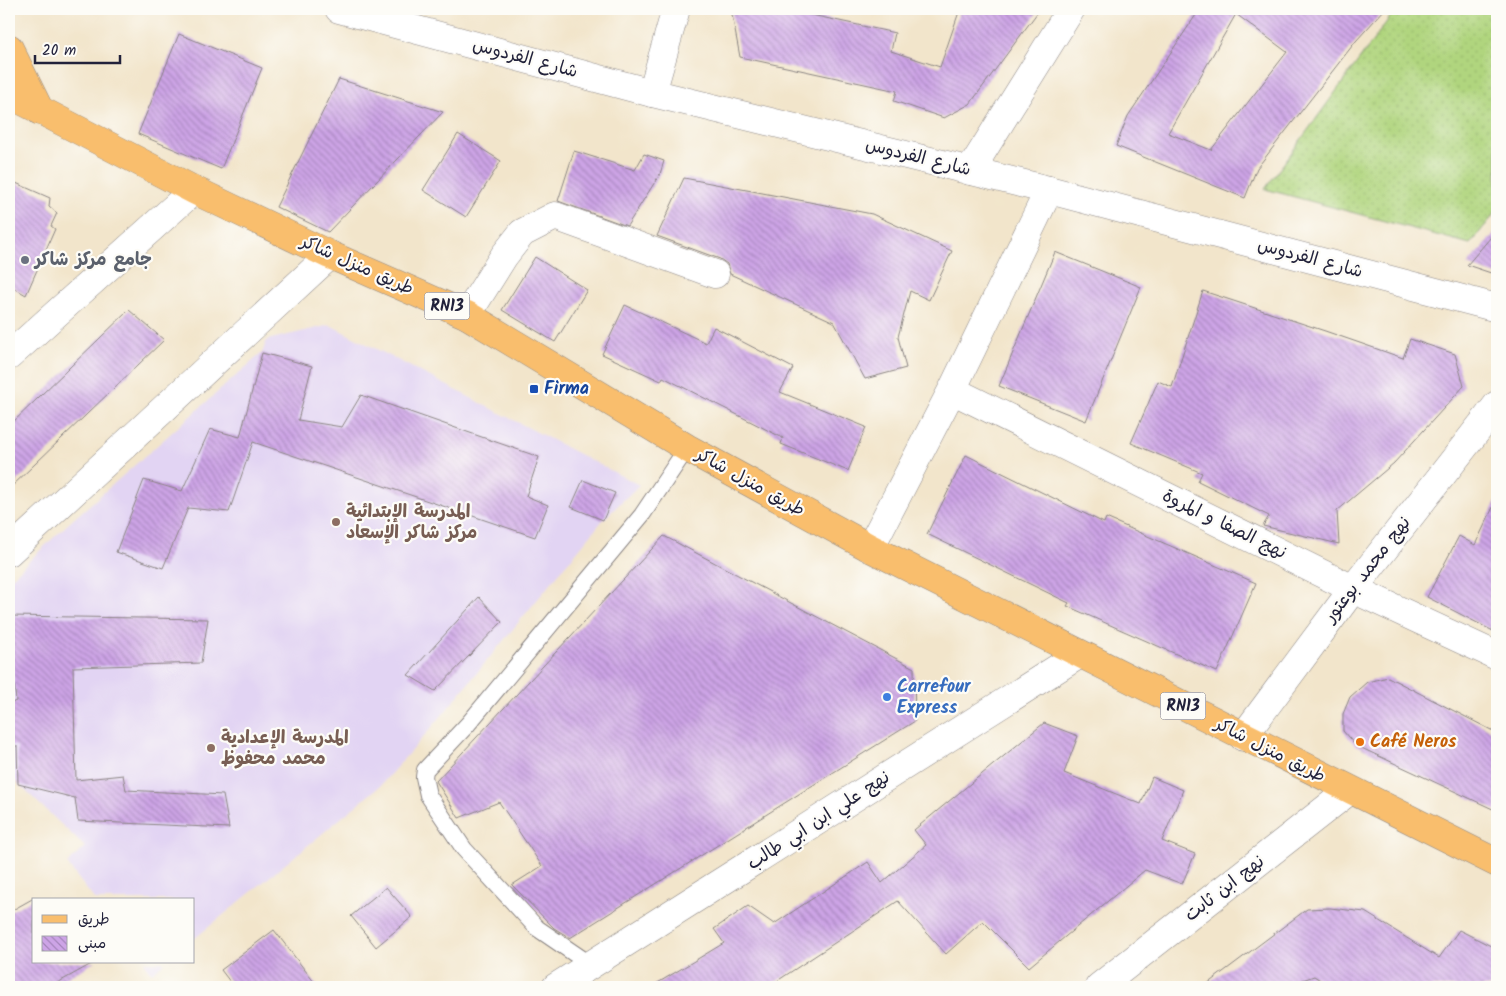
<svg xmlns="http://www.w3.org/2000/svg" width="1506" height="996" viewBox="0 0 1506 996" font-family="Kalam,'Playpen Sans Arabic',sans-serif">
	<defs>
		<pattern id="grass-dots" width="8" height="8" patternUnits="userSpaceOnUse" patternTransform="scale(1.25)"><rect width="8" height="8" fill="#b0d57e"/><path d="M2 2h.1M6 6h.1" fill="none" stroke="#97b76e" stroke-width="1.8" stroke-linecap="round"/></pattern>
		<pattern id="building-back-hatch" width="6" height="6" patternUnits="userSpaceOnUse" patternTransform="scale(1.25)"><rect width="6" height="6" fill="#cda4e6"/><path d="M-1 5l2 2M0 0l6 6M5-1l2 2" fill="none" stroke="#a685bc"/></pattern>
	</defs>
	<rect width="100%" height="100%" fill="#fdfcf7"/>
	<filter id="ink" filterUnits="userSpaceOnUse"><feTurbulence type="fractalNoise" baseFrequency=".02" numOctaves="2"/><feDisplacementMap in="SourceGraphic" scale="10" xChannelSelector="R" yChannelSelector="G"/><feConvolveMatrix kernelMatrix="1 2 1 2 8 2 1 2 1" color-interpolation-filters="sRGB"/></filter>
	<filter id="wash" filterUnits="userSpaceOnUse"><feTurbulence type="fractalNoise" baseFrequency=".0096" numOctaves="4" result="noise"/><feDisplacementMap in="SourceGraphic" scale="20" xChannelSelector="R" yChannelSelector="G"/><feGaussianBlur stdDeviation="1.12" result="paint"/><feColorMatrix in="noise" values="0 0 0 0 0 0 0 0 0 0 0 0 0 0 0 0 0 1.4 0 .05"/><feComposite in="paint" operator="in"/></filter>
	<g filter="url(#wash)">
		<rect width="100%" height="100%" fill="#f2e5cb"/>
		<path fill="#e2d4f3" d="M330 325 639 485 603 520 438 720 380 786 194 939V900H95L67 864 85 847 9 775V580L68 524 262 353 267 340Z
			M144 962H165L152 973Z"/>
		<path fill="url(#grass-dots)" stroke="#697c5c" d="M1396 9H1497V211L1470 244 1265 189Z"/>
		<g id="blocks">
			<path fill="url(#building-back-hatch)" fill-rule="evenodd" d="M731 9H813L807 14 895 33 891 51 940 67 960 9H1040L970 104 944 118 894 101 897 91 740 57Z
				M1200 9H1385L1356 41 1257 168 1245 198 1116 146 1128 116ZM1236 14 1287 52 1211 150 1168 133Z
				M179 34 262 68 221 169 138 134Z
				M339 79 443 112 328 232 276 207Z
				M458 134 501 161 466 217 423 190Z
				M574 151 635 170 644 154 664 161 660 174 627 226 558 201Z
				M684 178 872 214 952 251 929 300 910 291 898 337 906 368 865 379 834 322 730 274 727 264 720 259 657 236Z
				M9 180 50 198 49 206 57 213 51 226 55 229 26 295 9 285Z
				M1497 230V275L1467 265Z
				M1055 252 1141 287 1086 421 999 386Z
				M535 257 587 290 555 342 502 310Z
				M1203 291 1325 331 1403 358 1410 339 1455 354 1464 386 1394 463 1337 511 1339 544 1263 526 1269 516 1198 481 1202 473 1131 443 1158 381 1172 387Z
				M625 305 706 343 714 327 793 368 780 392 866 427 848 471 781 444 783 438 663 377 661 381 602 354Z
				M129 310 164 340 9 489V426Z
				M262 353 312 366 298 420 342 427 361 395 539 457 526 496 548 505 535 537 253 442 229 512 188 508 163 568 116 552 144 480 182 491 210 429 240 437Z
				M966 455 1104 523 1106 518 1256 583 1217 672 1067 606 1069 603 927 534Z
				M583 480 615 493 603 520 571 507Z
				M1497 499V633L1427 597 1459 536 1475 545Z
				M664 536 914 668 915 721 570 938 554 928 512 885 542 866 499 802 459 818 436 781Z
				M479 597 502 622 435 691 408 675Z
				M9 616 208 619 201 663 73 667 76 780 123 775 126 790 223 795 229 828 78 821 75 798 18 784 17 746 9 745V704L16 701 11 651 9 650Z
				M1388 677 1497 733V811L1355 745 1343 731V714L1350 697 1367 682Z
				M1044 723 1078 736 1064 773 1141 804 1152 777 1183 790 1162 841 1195 854 1182 884 1145 870 1029 967 983 921 946 954 898 901 768 987H651L724 943 714 929 748 906 774 924 868 862 882 883 926 845 914 830Z
				M386 887 412 917 376 947 351 916Z
				M34 898V962H95L50 987H9V912Z
				M1330 908 1365 912 1439 958 1459 930 1497 949V987H1331L1314 976 1283 987H1203L1307 909Z
				M274 930 318 987H234L221 970Z"/>
		</g>
	</g>
	<g filter="url(#ink)">
		<use href="#blocks" fill-opacity="0" stroke="#8a8483" stroke-width="1"/>
		<g fill="none" stroke-linecap="round" stroke-linejoin="round">
			<g stroke="#8a8483" stroke-width="18">
				<path id="service" d="M591 965 537 928 464 849 428 795 424 777 425 770 468 724 642 515 687 448"/>
			</g>
			<g stroke="#8a8483" stroke-width="29">
				<path id="minor" d="M652 93 676 9
					M970 171 1071 9
					M467 315 504 256 522 233 555 216 715 274
					M9 356 194 190
					M952 390 1353 589 1497 656
					M870 548 952 390 1049 190
					M9 552 330 255
					M1243 737 1353 589 1497 405
					M556 987 1080 654
					M1099 987 1350 790"/>
			</g>
			<g stroke="#8a8483" stroke-width="29">
				<path id="tertiary" d="M339 9 652 93 1049 190 1497 308"/>
			</g>
			<g stroke="#8a8483" stroke-width="29">
				<path id="primary" d="M9 48 40 111
					M9 94 194 190 330 255 467 315 687 448 870 548 1497 863"/>
			</g>
			<use href="#service" stroke="#fff" stroke-width="16"/>
			<use href="#minor" stroke="#fff" stroke-width="28"/>
			<use href="#tertiary" stroke="#fff" stroke-width="28"/>
			<use href="#primary" stroke="#f9be6d" stroke-width="28"/>
		</g>
	</g>
	<circle fill="#6b7280" stroke="#fdfcf7" stroke-width="2" cx="25" cy="260" r="5"/>
	<rect fill="#1a4fb4" stroke="#fdfcf7" stroke-width="2" x="529" y="384" width="10" height="10" rx="2.5"/>
	<g fill="#8d6e63" stroke="#fdfcf7" stroke-width="2">
		<circle cx="336" cy="522" r="5"/>
		<circle cx="211" cy="748" r="5"/>
	</g>
	<circle fill="#3f7fe0" stroke="#fdfcf7" stroke-width="2" cx="887" cy="697" r="5"/>
	<circle fill="#e8710a" stroke="#fdfcf7" stroke-width="2" cx="1360" cy="742" r="5"/>
	<g text-anchor="middle" dominant-baseline="central" stroke-width="4.5" stroke-linejoin="round" paint-order="stroke">
		<g fill="#fdfcf7" stroke="#646373" stroke-width="1">
			<rect x="424.5" y="292.5" width="45" height="27" rx="4"/>
			<rect x="1160.5" y="692.5" width="45" height="27" rx="4"/>
		</g>
		<g font-size="16" font-weight="bold" fill="#22223b">
			<text x="447" y="306">RN13</text>
			<text x="1183" y="706">RN13</text>
		</g>
		<g font-size="18" fill="#22223b" stroke="#fdfcf7">
			<text transform="translate(525 59) rotate(15)">شارع الفردوس</text>
			<text transform="translate(918 158) rotate(14)">شارع الفردوس</text>
			<text transform="translate(1310 259) rotate(15)">شارع الفردوس</text>
			<text transform="translate(357 266) rotate(24)">طريق منزل شاكر</text>
			<text transform="translate(750 483) rotate(29)">طريق منزل شاكر</text>
			<text transform="translate(1224 525) rotate(26)">نهج الصفا و المروة</text>
			<text transform="translate(1368 570) rotate(-52)">نهج محمد بوعتور</text>
			<text transform="translate(1270 751) rotate(27)">طريق منزل شاكر</text>
			<text transform="translate(819 821) rotate(-33)">نهج علي ابن ابي طالب</text>
			<text transform="translate(1225 889) rotate(-38)">نهج ابن ثابت</text>
		</g>
		<g font-size="18" font-weight="bold" fill="#5b616d" stroke="#fdfcf7" text-anchor="start">
			<text x="35" y="260">جامع مركز شاكر</text>
		</g>
		<g font-size="18" font-weight="bold" fill="#164399" stroke="#fdfcf7" text-anchor="start">
			<text x="544" y="389">Firma</text>
		</g>
		<g font-size="18" font-weight="bold" fill="#785e54" stroke="#fdfcf7" text-anchor="start">
			<text x="346" y="512">المدرسة الإبتدائية<tspan x="346" dy="21">مركز شاكر الإسعاد</tspan></text>
			<text x="221" y="738">المدرسة الإعدادية<tspan x="221" dy="21">محمد محفوظ</tspan></text>
		</g>
		<g font-size="18" font-weight="bold" fill="#366cbe" stroke="#fdfcf7" text-anchor="start">
			<text x="897" y="687">Carrefour<tspan x="897" dy="21">Express</tspan></text>
		</g>
		<g font-size="18" font-weight="bold" fill="#c56008" stroke="#fdfcf7" text-anchor="start">
			<text x="1370" y="742">Café Neros</text>
		</g>
	</g>
	<rect width="1506" height="996" fill="none" stroke="#fdfcf7" stroke-width="30"/>
	<rect x="32" y="898" width="162" height="65" fill="#fdfcf7" stroke="#a5a5ac"/>
	<rect x="42" y="915" width="25" height="8" fill="#f9be6d" stroke="#a5a5ac"/>
	<text x="78" y="924" font-size="15" fill="#22223b">طريق</text>
	<rect x="42" y="936" width="25" height="15" fill="url(#building-back-hatch)" stroke="#a5a5ac"/>
	<text x="78" y="948" font-size="15" fill="#22223b">مبنى</text>
	<path d="M35 55v8h85v-8" fill="none" stroke="#22223b" stroke-width="2.5"/>
	<text x="42" y="55" font-size="15" fill="#22223b" stroke="#fdfcf7" stroke-width="4" paint-order="stroke">20 m</text>
</svg>
